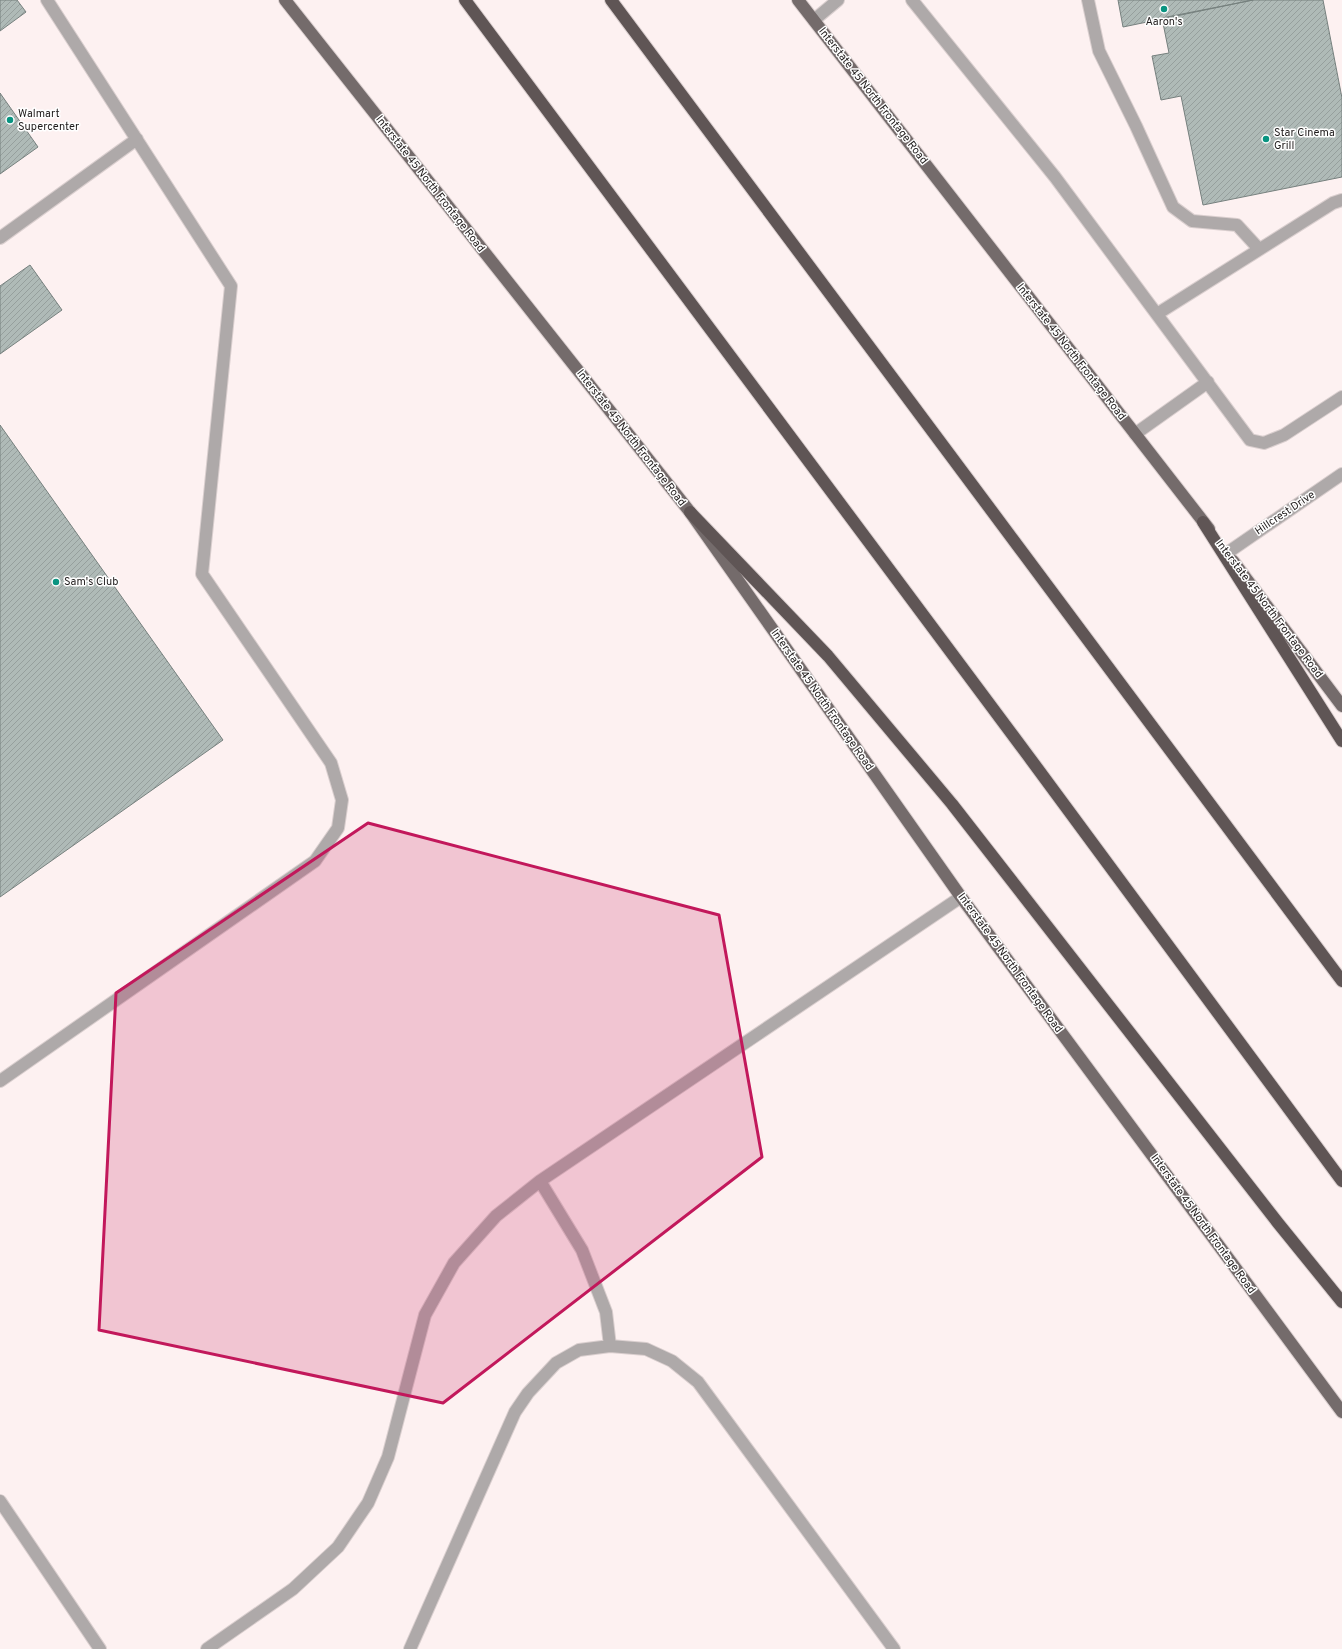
<svg xmlns="http://www.w3.org/2000/svg" width="1342" height="1649" viewBox="0 0 1342 1649" font-family="Overpass,sans-serif">
	<defs>
		<pattern id="building-hatch" width="6" height="6" patternUnits="userSpaceOnUse"><rect width="6" height="6" fill="#afbab7"/><path d="M-1 1l2-2M0 6l6-6M5 7l2-2" fill="none" stroke="#969f9d"/></pattern>
	</defs>
	<rect width="100%" height="100%" fill="#fdf1f1"/>
	<path fill="url(#building-hatch)" stroke="#76807e" d="M0 0H17L26 12 0 31Z
		M1118 0H1253L1123 27Z
		M1253 0H1323L1342 98V177L1203 205 1181 96 1161 100 1152 56 1169 53 1162 18Z
		M0 93 38 147 0 174Z
		M30 265 62 310 0 354V286Z
		M0 425 223 740 0 897Z"/>
	<g fill="none" stroke-linecap="round" stroke-linejoin="round">
		<g stroke="#dacfcf" stroke-width="14">
			<path id="minor" d="M912 0 1055 177 1250 440 1264 443 1284 435 1342 397
				M1088 0 1099 51 1136 126 1173 207 1192 221 1237 225 1259 249
				M814 20 838 0
				M0 238 137 139
				M1157 314 1333 203 1342 200
				M1135 434 1208 382
				M1227 553 1342 474
				M0 1081 315 861 338 828 342 800 331 763 202 574 231 286 47 0
				M540 1181 582 1250 606 1312 610 1346
				M0 1501 100 1649
				M207 1649 293 1589 338 1547 368 1503 388 1457 425 1315 454 1263 496 1216 540 1181 961 897
				M410 1649 515 1412 528 1393 556 1363 579 1350 610 1346 646 1349 672 1361 698 1382 894 1649"/>
		</g>
		<g stroke="#dacfcf" stroke-width="14">
			<path id="major" d="M285 0 690 512 961 897 1342 1412
				M798 0 1209 529
				M1233 561 1342 706"/>
		</g>
		<g stroke="#dacfcf" stroke-width="14">
			<path id="highway" d="M465 0 1029 757 1342 1181
				M611 0 1342 981
				M690 512 828 656 952 804 1278 1223 1342 1302
				M1203 522 1342 741"/>
		</g>
		<use href="#minor" stroke="#aea9a9" stroke-width="12"/>
		<use href="#major" stroke="#746b6b" stroke-width="12"/>
		<use href="#highway" stroke="#5f5555" stroke-width="12"/>
	</g>
	<path fill="#c2185b" fill-opacity="0.2" stroke="#c2185b" stroke-width="3" stroke-linejoin="round" d="M368 823 719 915 762 1157 443 1403 99 1330 116 993Z"/>
	<g fill="#099481" stroke="#fff" stroke-width="1.5">
		<circle cx="1164" cy="9" r="4"/>
		<circle cx="10" cy="120" r="4"/>
		<circle cx="1266" cy="139" r="4"/>
		<circle cx="56" cy="582" r="4"/>
	</g>
	<g text-anchor="middle" dominant-baseline="central" stroke-width="3" stroke-linejoin="round" paint-order="stroke">
		<g font-size="11" fill="#201c1c" stroke="#fff" text-anchor="start">
			<text x="1164" y="22" text-anchor="middle">Aaron's</text>
			<text x="18" y="114">Walmart<tspan x="18" dy="13">Supercenter</tspan></text>
			<text x="1274" y="133">Star Cinema<tspan x="1274" dy="13">Grill</tspan></text>
			<text x="64" y="582">Sam's Club</text>
		</g>
		<g font-size="11" fill="#201c1c" stroke="#fff">
			<text transform="translate(873 96) rotate(52)">Interstate 45 North Frontage Road</text>
			<text transform="translate(430 184) rotate(52)">Interstate 45 North Frontage Road</text>
			<text transform="translate(1071 352) rotate(52)">Interstate 45 North Frontage Road</text>
			<text transform="translate(631 438) rotate(52)">Interstate 45 North Frontage Road</text>
			<text transform="translate(1285 513) rotate(-34)">Hillcrest Drive</text>
			<text transform="translate(1269 609) rotate(53)">Interstate 45 North Frontage Road</text>
			<text transform="translate(822 700) rotate(55)">Interstate 45 North Frontage Road</text>
			<text transform="translate(1010 963) rotate(54)">Interstate 45 North Frontage Road</text>
			<text transform="translate(1203 1224) rotate(54)">Interstate 45 North Frontage Road</text>
		</g>
	</g>
</svg>
